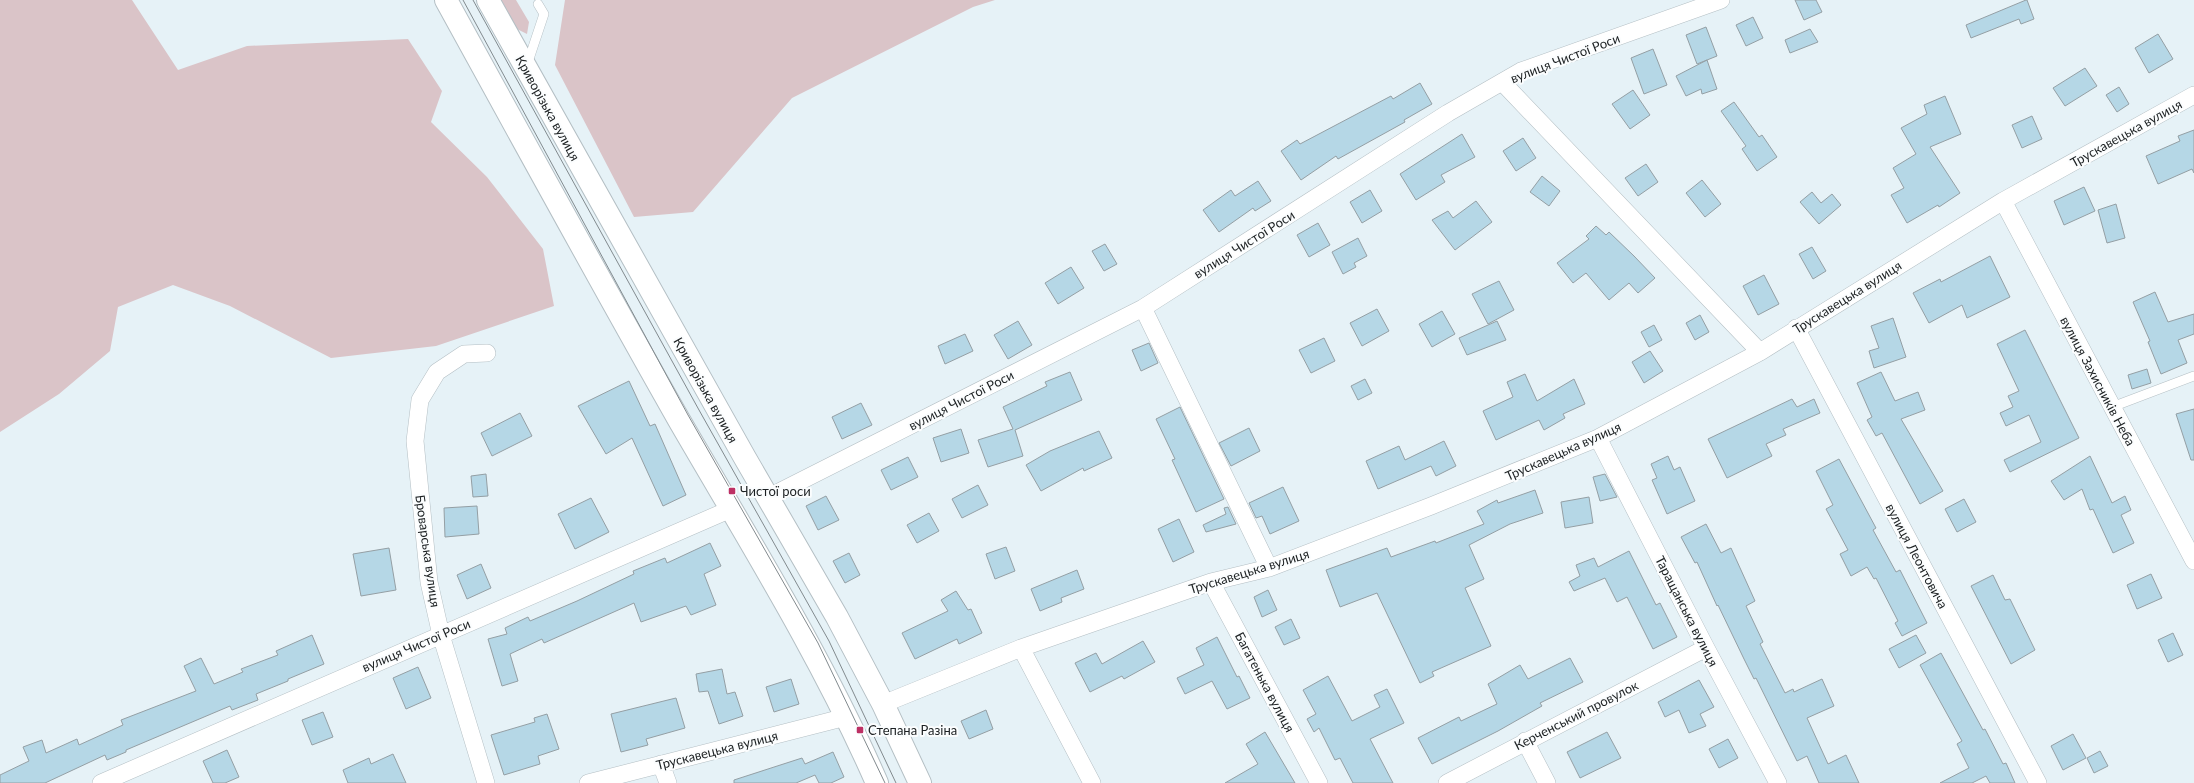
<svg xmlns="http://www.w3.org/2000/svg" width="2194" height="783" viewBox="0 0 2194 783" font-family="Lato,sans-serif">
	<rect width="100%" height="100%" fill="#e6f2f7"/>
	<path fill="#dac4c8" d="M0 0H132L178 70 247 46 408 39 442 91 431 122 487 177 543 249 554 306 436 346 331 358 230 306 173 285 118 307 110 351 59 394 0 432Z
		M501 0H516L529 22 527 34 517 29Z
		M565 0H995L973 7 792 98 693 212 634 217 555 65Z"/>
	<path fill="#b5d7e6" stroke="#949fa4" d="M1795 0H1816L1822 12 1804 20Z
		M2026 0H2027L2034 19 2021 24 2019 19 1971 38 1966 25Z
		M1753 17 1763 38 1746 46 1736 25Z
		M1706 27 1717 56 1697 64 1686 35Z
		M1810 29 1818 42 1790 53 1785 40Z
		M2158 34 2173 59 2149 73 2135 48Z
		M1653 49 1667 85 1644 94 1631 58Z
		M1707 60 1717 89 1702 94 1701 89 1686 96 1676 76Z
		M2085 68 2097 86 2065 106 2053 88Z
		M1420 83 1432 104 1404 120 1405 122 1338 159 1336 156 1301 180 1281 151 1297 140 1300 144 1391 96 1393 99Z
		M2119 87 2129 104 2117 112 2106 95Z
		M1633 90 1650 115 1630 129 1612 104Z
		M1945 96 1961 134 1930 147 1960 193 1939 207 1938 205 1907 223 1891 195 1904 188 1893 168 1916 154 1901 128 1927 114 1924 105Z
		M1734 102 1759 137 1762 135 1777 157 1757 171 1742 149 1746 146 1721 111Z
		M2032 116 2042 139 2022 148 2012 125Z
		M2194 130V173L2192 169 2158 184 2146 156 2180 141 2178 136Z
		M1462 134 1475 157 1441 175 1445 182 1416 200 1400 174Z
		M1523 138 1536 158 1516 171 1503 151Z
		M1646 164 1658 182 1638 196 1625 178Z
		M1542 176 1560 191 1549 206 1530 192Z
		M1702 180 1721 204 1705 217 1686 193Z
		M1258 181 1271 201 1255 211 1253 208 1219 232 1203 210 1231 190 1235 196Z
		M2084 187 2095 211 2064 225 2054 201Z
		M1370 190 1382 211 1362 223 1350 202Z
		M1812 192 1821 203 1832 194 1841 205 1819 224 1800 202Z
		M1476 201 1492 222 1455 250 1432 220 1448 211 1453 218Z
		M2116 204 2125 238 2107 243 2098 210Z
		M1318 223 1330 245 1309 257 1297 235Z
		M1596 226 1606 235 1609 232 1634 256 1655 278 1638 293 1629 283 1609 300 1586 273 1573 283 1557 263 1589 239 1586 236Z
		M1358 238 1367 256 1354 263 1356 267 1343 274 1332 252Z
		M1105 244 1117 264 1104 271 1092 251Z
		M1812 247 1826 271 1813 279 1799 254Z
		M1990 256 2010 297 1967 318 1962 305 1929 323 1913 293 1940 279 1941 282Z
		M1071 267 1084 288 1058 304 1045 283Z
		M1764 275 1779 304 1758 315 1743 286Z
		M1499 281 1514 310 1488 324 1472 294Z
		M2155 292 2168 322 2194 314V334L2178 340 2187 363 2161 374 2148 342 2150 341 2133 302Z
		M1377 309 1389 331 1362 346 1350 323Z
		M1442 311 1455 334 1432 347 1419 324Z
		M1700 315 1709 332 1695 340 1686 323Z
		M1893 318 1906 357 1874 368 1869 351 1879 348 1871 326Z
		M1018 321 1032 345 1008 359 994 335Z
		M1497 321 1506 340 1467 355 1459 338Z
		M1654 325 1662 340 1649 347 1641 332Z
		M2025 330 2079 438 2010 472 2004 460 2041 442 2029 415 2006 426 2000 413 2013 407 2008 396 2019 391 1997 344Z
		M965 334 973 351 945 364 938 346Z
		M1324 338 1335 361 1311 373 1299 350Z
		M1149 343 1158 363 1141 371 1132 350Z
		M1650 351 1663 371 1644 383 1632 362Z
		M2147 369 2151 383 2132 389 2128 375Z
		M1070 372 1082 400 1015 430 1023 456 988 467 978 440 1013 429 1003 407 1047 386 1045 382Z
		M1881 372 1895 401 1918 392 1925 410 1901 419 1943 491 1920 504 1882 433 1876 436 1867 420 1872 417 1857 383Z
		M1525 374 1537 401 1574 379 1585 404 1563 414 1565 418 1544 430 1539 420 1496 440 1483 411 1513 397 1507 382Z
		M1365 379 1372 393 1358 400 1351 386Z
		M629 381 650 426 655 424 686 495 663 506 632 438 606 454 578 406Z
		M1792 399 1797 407 1814 399 1820 413 1783 429 1786 435 1766 444 1772 456 1727 478 1708 439Z
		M861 403 872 425 842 439 832 417Z
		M1180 407 1224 499 1196 512 1172 460 1175 459 1156 419Z
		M2194 409V460H2191L2176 414Z
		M520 413 532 436 492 456 481 433Z
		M1249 428 1260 451 1231 466 1219 443Z
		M961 429 969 453 941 462 933 438Z
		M1099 431 1112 458 1084 471 1083 468 1041 491 1026 465 1050 451Z
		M1444 441 1456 466 1436 476 1431 466 1378 489 1366 461 1399 446 1405 460Z
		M1668 456 1674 470 1680 467 1695 501 1667 514 1652 480 1657 478 1651 464Z
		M2090 456 2112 503 2125 496 2131 510 2121 515 2134 543 2113 553 2093 509 2090 510 2082 489 2064 500 2051 481Z
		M908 457 918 477 891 490 881 470Z
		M1839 459 1876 528 1873 530 1896 572 1900 570 1927 623 1902 636 1895 623 1898 621 1876 578 1874 579 1867 567 1851 576 1840 554 1848 550 1826 509 1833 505 1816 471Z
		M486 474 488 496 473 497 471 476Z
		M1605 474 1617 497 1600 501 1593 477Z
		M978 485 988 505 962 518 952 499Z
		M1283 487 1299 521 1270 534 1262 516 1256 518 1249 503Z
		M1535 490 1543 513 1510 524 1469 545 1484 579 1465 588 1491 646 1432 672 1434 676 1420 683 1377 593 1340 607 1326 570 1387 548 1391 557 1435 541 1436 543 1484 524 1477 511 1497 500 1498 503Z
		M826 496 839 520 818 530 806 506Z
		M1589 497 1593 523 1565 528 1561 502Z
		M591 498 609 532 575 549 558 514Z
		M1964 499 1976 522 1957 532 1945 509Z
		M477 506 479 534 445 537 444 508Z
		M1228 507 1236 524 1206 532 1203 525 1226 514 1224 508Z
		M929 513 939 531 917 543 907 525Z
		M1179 519 1194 552 1173 562 1158 529Z
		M1706 524 1721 553 1731 548 1755 601 1746 606 1763 642 1760 644 1785 693 1793 689 1794 692 1822 679 1834 706 1807 718 1828 764 1846 755 1859 783H1819L1807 756 1797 761 1756 678 1754 679 1744 659 1718 605 1717 606 1697 562 1695 563 1681 537Z
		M710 543 721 566 704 574 716 605 691 615 686 606 641 622 634 603 544 643 542 639 510 654 518 681 502 686 488 639 507 634 505 628 528 617 530 621 577 601 634 574 633 571 665 558 667 563Z
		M1006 547 1015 571 995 579 986 554Z
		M389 548 396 590 361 596 353 554Z
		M1629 551 1656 605 1660 603 1677 637 1653 649 1627 597 1617 602 1605 578 1574 591 1569 582 1580 576 1576 565 1594 558 1598 567Z
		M849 553 860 575 845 583 833 561Z
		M481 564 491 588 467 599 457 575Z
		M1077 570 1084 589 1061 598 1062 602 1040 611 1031 589Z
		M2151 574 2162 598 2137 609 2127 585Z
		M1993 575 2005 600 2010 599 2035 650 2011 664 1971 586Z
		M1268 590 1277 610 1262 617 1254 597Z
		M956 591 968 610 971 609 982 633 959 644 957 639 915 659 902 633 948 611 941 600Z
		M1291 619 1300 638 1284 645 1275 627Z
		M2173 633 2183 655 2168 662 2158 640Z
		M312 635 324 664 288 679V681L256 694 258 700 232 710 230 706 126 750V752L107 760 105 755 45 783H0V775L29 761 23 747 42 740 46 753 77 739 79 745 123 725 121 720 196 691 184 666 201 658 214 684 243 672 241 669 278 655 276 651Z
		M1916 635 1926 653 1899 668 1889 649Z
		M1217 637 1237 677 1239 676 1250 698 1227 709 1212 681 1185 694 1177 678 1204 665 1196 648Z
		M1143 641 1155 662 1124 679 1122 676 1090 692 1075 663 1096 653 1102 664Z
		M1941 653 1983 730 1985 729 2003 764 2006 763 2015 783H1990L1986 776 1972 783H1940L1969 768 1957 744 1962 741 1920 665Z
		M1570 658 1583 682 1540 703 1542 706 1498 731 1432 764 1418 738 1459 717 1461 721 1497 704 1488 684 1520 665 1528 679Z
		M418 667 431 698 406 709 393 678Z
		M722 669 727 694 735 692 743 716 719 724 708 691 699 692 696 674Z
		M1328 676 1352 721 1380 707 1374 695 1387 689 1404 723 1370 739 1393 783H1353L1340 758 1335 760 1319 728 1314 732 1307 719 1316 714 1303 690Z
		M791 679 799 704 774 712 766 687Z
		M1699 680 1714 707 1700 714 1706 726 1689 733 1679 710 1665 717 1658 702Z
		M676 698 685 728 646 739 648 745 621 752 611 714Z
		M986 710 993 729 969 739 961 721Z
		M323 712 333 737 312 745 302 720Z
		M547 714 559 749 538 756 540 764 504 775 491 735 535 722 534 718Z
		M1265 732 1295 783H1225L1258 764 1246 744Z
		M1607 732 1621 758 1580 778 1567 752Z
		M2073 734 2086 758 2063 770 2051 746Z
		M1728 739 1738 758 1719 768 1709 749Z
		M227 750 239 777 225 783H213L203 761Z
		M2100 751 2108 766 2094 773 2087 758Z
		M833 752 844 777 831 783H819L815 775 796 783H734V780L802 758 805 764Z
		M393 754 406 783H348L343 770 369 758 371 764Z"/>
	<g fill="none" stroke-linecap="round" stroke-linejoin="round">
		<g stroke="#b4bfc4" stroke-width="10">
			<path id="lane" d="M527 65 544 14 538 4
				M2112 407 2194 376"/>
		</g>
		<g stroke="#b4bfc4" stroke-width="18">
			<path id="street" d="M1502 82 1760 352
				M2003 201 2194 561
				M1143 308 1269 568
				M1796 328 2038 783
				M1598 438 1706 648 1778 783
				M769 497 1143 308 1448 113 1521 71 1721 0
				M1211 582 1319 783
				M1021 648 1092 783
				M883 704 1021 648 1211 582 1269 568 1431 506 1598 438 1760 352 2003 201 2194 95
				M1525 741 1547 783
				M661 764 668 783
				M101 783 731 509
				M486 783 441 635 429 582 415 441 420 400 437 372 464 354 487 353
				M588 783 846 717
				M1447 783 1706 648"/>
		</g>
		<g stroke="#b4bfc4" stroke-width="24">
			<path id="secondary" d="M446 0C523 140 600 281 679 420 748 539 822 657 877 783
				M488 0 745 458 837 617 883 704 920 783"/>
		</g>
		<use href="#lane" stroke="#fff" stroke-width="9"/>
		<use href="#street" stroke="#fff" stroke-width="17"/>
		<use href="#secondary" stroke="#fff" stroke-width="22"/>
		<path stroke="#828a8e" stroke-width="1" d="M463 0 688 415 818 643 885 783
			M473 0 699 410 829 641 896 783"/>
	</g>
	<g fill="#bd3064" stroke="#fbfdfe" stroke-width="1.5">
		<rect x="728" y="487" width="8" height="8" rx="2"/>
		<rect x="856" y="726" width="8" height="8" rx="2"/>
	</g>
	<g text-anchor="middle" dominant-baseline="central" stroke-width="4" stroke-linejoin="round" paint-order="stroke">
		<g font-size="13" fill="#1c2022" stroke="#fbfdfe">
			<text transform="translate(1565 58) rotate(-21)">вулиця Чистої Роси</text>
			<text transform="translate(548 108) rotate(61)">Криворізька вулиця</text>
			<text transform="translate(2126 133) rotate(-29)">Трускавецька вулиця</text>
			<text transform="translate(1244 244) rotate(-32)">вулиця Чистої Роси</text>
			<text transform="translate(1847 297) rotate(-32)">Трускавецька вулиця</text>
			<text transform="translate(2098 381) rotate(62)">вулиця Захисників Неба</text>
			<text transform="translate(706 390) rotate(61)">Криворізька вулиця</text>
			<text transform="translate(961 400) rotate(-27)">вулиця Чистої Роси</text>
			<text transform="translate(1563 451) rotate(-24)">Трускавецька вулиця</text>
			<text transform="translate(428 551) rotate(82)">Броварська вулиця</text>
			<text transform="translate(1917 556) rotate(62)">вулиця Леонтовича</text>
			<text transform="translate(1249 571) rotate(-17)">Трускавецька вулиця</text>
			<text transform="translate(1687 611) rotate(63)">Таращанська вулиця</text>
			<text transform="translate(416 645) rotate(-23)">вулиця Чистої Роси</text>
			<text transform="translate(1265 682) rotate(62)">Багатенька вулиця</text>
			<text transform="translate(1576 715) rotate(-27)">Керченський провулок</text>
			<text transform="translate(717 750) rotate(-14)">Трускавецька вулиця</text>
		</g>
		<g font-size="13" fill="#1c2022" stroke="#fbfdfe" text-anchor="start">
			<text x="740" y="491">Чистої роси</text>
			<text x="868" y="730">Степана Разіна</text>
		</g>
	</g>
</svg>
